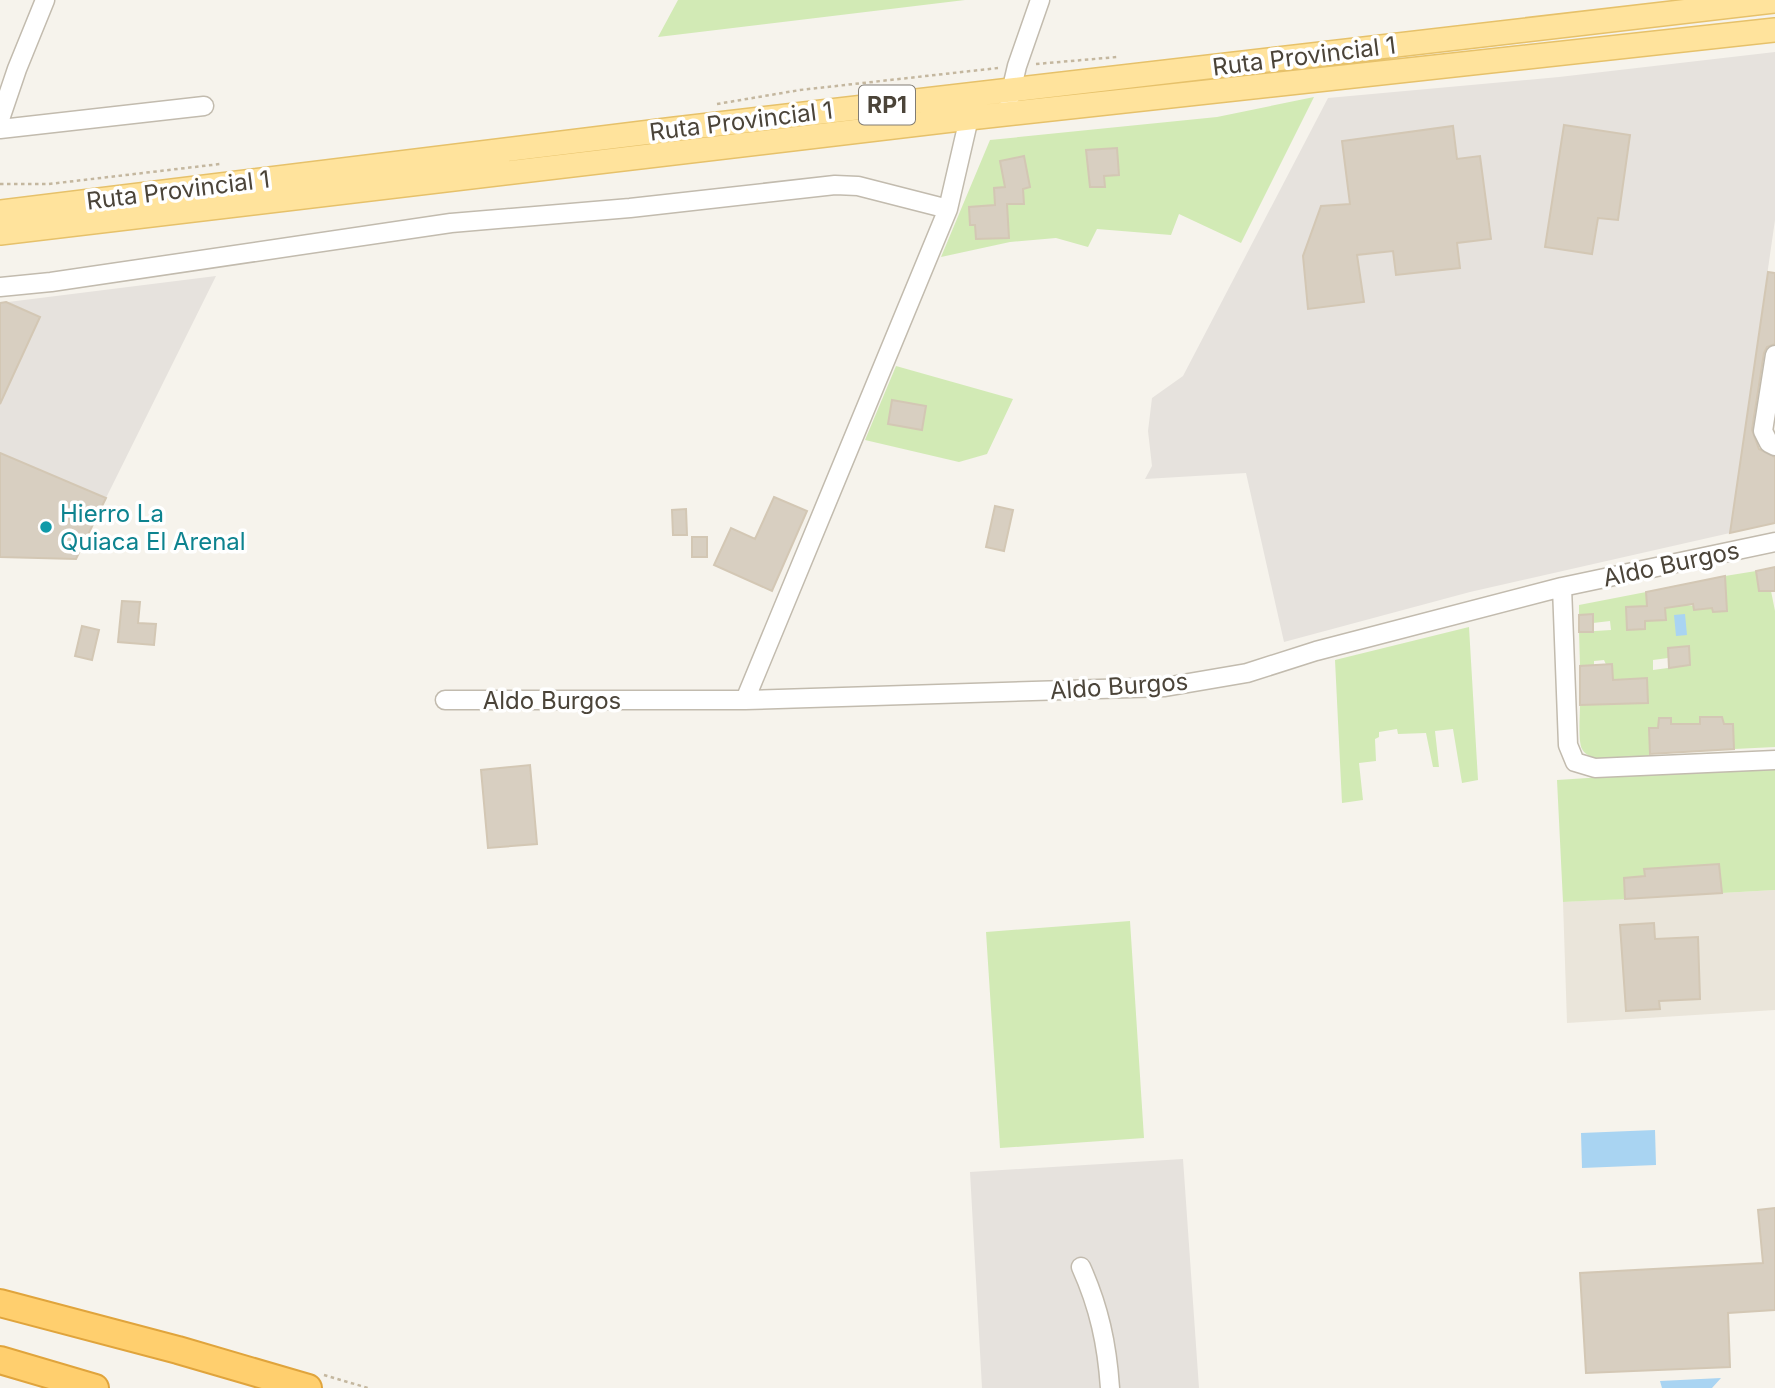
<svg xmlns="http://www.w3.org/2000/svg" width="1775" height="1388" viewBox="0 0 1775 1388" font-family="Inter,sans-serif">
	<rect width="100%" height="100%" fill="#f6f3ec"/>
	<path fill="#eae5da" d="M1775 890V1010L1567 1023 1563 902Z"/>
	<path fill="#e6e2dd" d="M1775 52V220L1730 533 1470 592 1284 642 1246 473 1145 479 1152 466 1148 431 1152 398 1183 376 1328 98 1559 77Z
		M216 276 106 498 0 453V398H3L40 317 8 302Z
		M1183 1159 1199 1388H982L970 1172Z"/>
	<path fill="#d2eab5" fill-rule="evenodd" d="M678 0H965L658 37Z
		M1314 97 1241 243 1179 214 1171 235 1097 229 1088 247 1056 238 1010 242 941 257 990 140 1217 117Z
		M896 366 1013 399 987 454 959 462 865 440Z
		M1756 571 1759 591H1771L1775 611V747L1734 749 1733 724H1724L1722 717H1701L1700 728 1683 737V724H1671L1659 719 1658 728 1649 729 1650 756C1635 757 1590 766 1582 749 1578 741 1580 716 1580 705L1619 704 1618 680H1613L1604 660 1594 661V665L1580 666 1579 632 1611 630 1610 621 1593 623V614L1579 615V605L1646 592 1647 617 1666 620 1664 588 1684 584 1686 605 1727 610 1725 576ZM1644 606 1645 629 1628 630ZM1689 646 1690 665 1653 670V660L1668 658V648ZM1647 678 1648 703H1638L1636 679Z
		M1469 627 1478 780 1462 783 1453 729 1435 731 1439 767H1433L1426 733 1398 734 1397 729 1379 732V737L1375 739 1376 761 1359 763 1363 800 1342 803 1335 660Z
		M1775 766V890L1722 893 1719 865 1644 870 1645 876 1624 878 1625 899 1563 902 1557 780Z
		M1130 921 1144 1138 1000 1148 986 932Z"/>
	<path fill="#a9d4f2" d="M1685 614 1687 635 1676 636 1674 615Z
		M1655 1130 1656 1165 1582 1168 1581 1133Z
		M1721 1378 1712 1388H1662L1660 1381Z"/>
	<path fill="#d8cfc1" stroke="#d3c7b4" stroke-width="2" d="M1564 125 1630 135 1618 220 1598 218 1592 254 1545 247Z
		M1453 126 1457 159 1480 156 1491 239 1457 243 1460 268 1396 275 1393 251 1357 255 1364 302 1308 309 1303 256 1321 206 1350 204 1342 141Z
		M1117 148 1119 175 1104 176 1105 187H1090L1086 150Z
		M1024 156 1030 187 1023 189 1024 204H1007L1009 238 976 239 975 225H970L969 207 995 205 994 188 1005 187 1000 161Z
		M1768 272 1775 273V344L1767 347 1764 353 1752 430 1759 449 1775 457V523L1730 533Z
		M6 302 40 317 0 404V303Z
		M892 400 926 406 922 430 888 424Z
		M0 453 106 498 76 559 0 557Z
		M774 497 807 511 772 591 714 565 731 528 755 539Z
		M995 506 1013 510 1004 551 986 547Z
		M686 509 687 535H673L672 510Z
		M692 537H707V557H692Z
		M1775 567V591H1759L1756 571Z
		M1725 576 1727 611 1713 612 1712 608 1694 610 1693 604 1665 608 1666 620 1645 621V629L1627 630 1626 607 1647 606 1646 592Z
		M122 601 140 602 138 623 156 624 154 645 118 642Z
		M1593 614V632H1579V615Z
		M82 626 99 630 92 660 75 656Z
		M1689 646 1690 665 1669 668 1668 648Z
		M1612 664 1613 680 1647 678 1648 703 1580 705V666Z
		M1700 717H1722L1724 724H1733L1734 749 1650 754 1649 728H1658L1659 718H1671V724H1700Z
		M530 765 537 844 488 848 481 770Z
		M1719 864 1722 893 1625 899 1624 878 1645 876 1644 869Z
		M1654 923 1655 939 1698 937 1700 999 1659 1001 1660 1009 1626 1011 1620 925Z
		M1775 1208V1310L1728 1313 1730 1367 1586 1373 1580 1273 1763 1263 1758 1210Z"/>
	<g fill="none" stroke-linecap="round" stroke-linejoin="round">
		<g stroke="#c2bbae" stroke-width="21">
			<path id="minor" d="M1009 100 1017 66 1040 0
				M0 119 17 69 45 0
				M0 129 204 106
				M0 287 51 282 451 223 630 208 835 185 858 186 948 209
				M1775 355 1763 431 1769 443 1775 446
				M1562 587 1568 745 1575 762 1595 768 1775 760
				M445 700H745L1165 687 1247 673 1316 651 1562 587 1775 542
				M745 700 948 209 969 118 971 95
				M1081 1267C1099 1307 1107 1344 1110 1388"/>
		</g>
		<g stroke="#e6c16a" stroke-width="26">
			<path id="major" d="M0 212 675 129 1775 1
				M0 233 969 118 1775 30"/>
		</g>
		<g stroke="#e0a43c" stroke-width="30">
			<path id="highway" d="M0 1303 178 1350 308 1388
				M0 1360 95 1388"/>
		</g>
		<path stroke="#c4b79f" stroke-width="2.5" stroke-dasharray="3.5 3.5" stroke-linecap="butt" d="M1036 64 1117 57
			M717 104 800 90 998 68
			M0 184H49L220 164
			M324 1375 368 1388"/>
		<use href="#minor" stroke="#fff" stroke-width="18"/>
		<use href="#major" stroke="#ffe39c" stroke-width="23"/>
		<use href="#highway" stroke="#ffcf6e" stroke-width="26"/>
	</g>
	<circle fill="#0f9aa8" stroke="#fff" stroke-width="2.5" cx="46" cy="527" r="7"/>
	<g text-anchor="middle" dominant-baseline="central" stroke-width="7" stroke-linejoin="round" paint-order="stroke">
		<rect fill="#fff" stroke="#817c74" stroke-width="2" x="859" y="85.5" width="56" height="39" rx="5"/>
		<g font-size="23" font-weight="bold" fill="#4b4439">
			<text x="887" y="105">RP1</text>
		</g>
		<g font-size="24" fill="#4b4439" stroke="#fff">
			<text transform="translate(1304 56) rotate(-7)">Ruta Provincial 1</text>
			<text transform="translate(741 121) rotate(-7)">Ruta Provincial 1</text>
			<text transform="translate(178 190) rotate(-7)">Ruta Provincial 1</text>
			<text transform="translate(1671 564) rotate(-12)">Aldo Burgos</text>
			<text transform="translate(1119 686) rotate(-4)">Aldo Burgos</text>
			<text x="552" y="700">Aldo Burgos</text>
		</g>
		<g font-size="24" fill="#0d838f" stroke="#fff" text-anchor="start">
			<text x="60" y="513">Hierro La<tspan x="60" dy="28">Quiaca El Arenal</tspan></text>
		</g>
	</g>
</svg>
